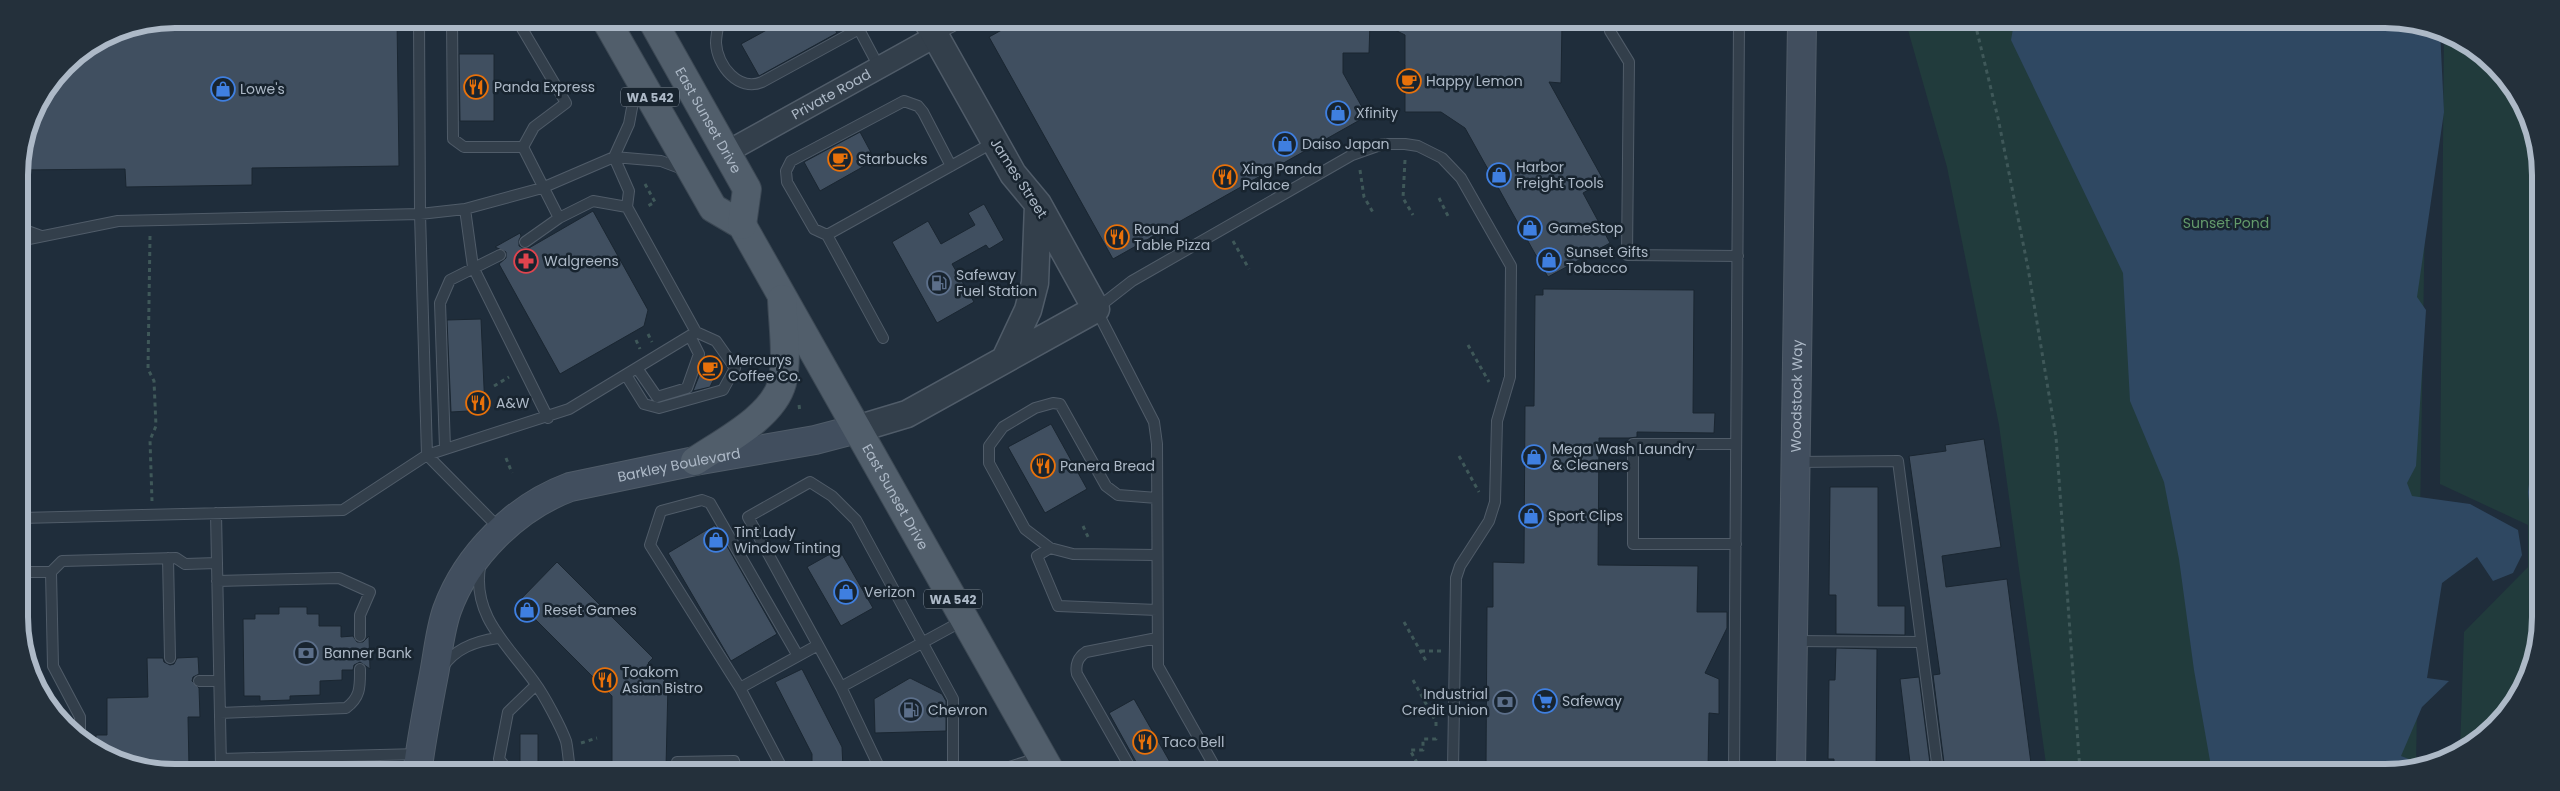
<svg xmlns="http://www.w3.org/2000/svg" width="2560" height="791" viewBox="0 0 2560 791" font-family="Poppins,sans-serif">
	<rect width="100%" height="100%" fill="#1f2d3b"/>
	<path fill="#213b3c" d="M1906 23 2428 25 2416 767 2395 772 2047 771 1999 425 1947 167Z
		M2444 32 2464 40 2502 72 2538 145 2536 657 2515 703 2480 740 2460 751 2464 632 2528 567V525L2440 484Z"/>
	<path fill="#2f4862" d="M2014 23 2426 24 2440 30 2444 112 2417 297 2426 310 2416 466 2407 483 2412 496 2470 504 2518 530 2522 555 2513 573 2493 581 2477 557 2442 583 2427 678 2449 681 2422 707 2401 756 2424 765 2395 772H2212L2194 670 2179 559 2164 482 2130 401 2123 273 2011 40Z"/>
	<g fill="none" stroke-linecap="round" stroke-linejoin="round">
		<path stroke="#2f4862" stroke-width="6" d="M2536 543 2531 492 2537 444"/>
	</g>
	<path fill="#404f60" stroke="#1a2631" d="M175 19H397L399 166 252 168V185L126 187 125 169 19 170 31 115 65 64 115 31Z
		M785 20H829L837 33 759 76 741 44Z
		M1018 21 1370 22 1369 53H1343V73L1367 116 1113 259 989 37Z
		M1379 22H1562L1561 83 1549 82 1604 181 1583 193 1610 243 1548 277 1465 128 1441 112H1405V35Z
		M459 54H494V121H460Z
		M860 132 875 160 820 191 804 162Z
		M984 204 1004 240 989 249 986 245 952 264 974 302 937 323 892 242 928 221 941 244 975 225 968 213Z
		M593 211 648 310 644 326 560 374 499 264 506 258V252L495 247 520 233 521 236 519 240V246L523 248H529Z
		M1543 289 1694 290 1693 413H1715L1714 433 1637 432V437L1629 438H1599L1598 565 1698 566 1697 612H1727V628L1705 673 1719 679V714L1709 713 1708 770H1486L1487 607H1493V562L1524 563 1525 406H1534L1535 295H1543Z
		M481 319 485 410 451 412 447 320Z
		M706 359 720 366 710 387 693 391Z
		M1051 424 1087 489 1045 513 1008 447Z
		M1984 439 2001 547 1942 556 1946 587 2007 579 2032 771H1945L1933 675 1940 674 1909 456 1946 451 1945 445Z
		M1830 487H1878V606H1905V635L1836 634V595H1829Z
		M715 525 777 634 731 661 668 553Z
		M839 549 873 608 841 626 807 567Z
		M557 562 653 658 648 663 668 684 666 768H612V696L518 602Z
		M279 607H307V614H319V626H341V637L353 636 357 642H363L369 636 370 669 360 662 354 665 353 670H342V680L320 681V695L290 696V700L260 701V696H244L243 619H255V614H279Z
		M1836 648 1877 649 1876 771H1834V759H1828L1829 680H1835Z
		M198 657 199 674 193 677 192 681 199 688 200 717H188L189 767H134L96 750V735H107V698L148 697 147 658H163L164 662 170 665 174 664 177 658Z
		M802 669 842 747 843 768H812V754L775 682Z
		M1919 677 1931 771H1911L1900 679Z
		M910 678 942 694 946 701V731L875 733 874 699Z
		M1134 699 1174 769H1140L1109 713Z
		M520 734H538V765L520 766Z"/>
	<g fill="none" stroke-linecap="round" stroke-linejoin="round">
		<g stroke="#505c69" stroke-width="12">
			<path id="service" d="M419 19 420 214 427 455 500 529
				M452 19 453 139 464 147H523
				M517 20 566 103 534 127 523 147
				M719 20C718 28 716 36 716 43 717 66 739 92 762 82L859 29
				M854 20 879 67
				M1609 22 1610 31 1629 62 1627 255 1738 256
				M936 35 963 21
				M523 147 559 218 593 201 627 207
				M465 209 473 267 548 418
				M19 228 41 236
				M827 235 814 229 787 182 786 171 791 161 904 101 918 106 923 112 951 166
				M19 241 118 221 420 214 465 209 542 188 614 157 661 161 685 170
				M525 242 559 218
				M883 338 827 235 994 142
				M637 368 657 397 687 388 699 354 690 336
				M626 375 644 404 659 408 723 390 735 368 716 341 696 332
				M445 448 440 303 450 280 500 255
				M1797 462 1898 461 1938 771
				M216 513 221 767
				M21 518 343 510 427 455 569 409 696 332 627 207 629 191 614 157 629 124 636 86
				M1736 544H1633V444H1736
				M1050 548 1025 529 989 463V446L1003 427 1035 408 1053 403 1060 404 1106 486 1118 495 1157 498
				M1157 555 1073 554 1050 548 1037 556 1058 606 1157 610
				M168 558 170 658
				M480 567C472 617 509 646 535 683 544 695 561 727 566 741 568 749 568 759 570 768
				M21 572H51L62 561 176 558 185 564 217 563
				M51 572 53 666 80 717V738
				M217 581 339 578 370 592 360 615V636
				M1793 641 1921 642
				M442 668C455 648 476 641 498 638
				M199 681H219
				M841 687 748 517 810 482 832 496 856 520 953 699V769
				M740 688 650 545 661 511 702 500 710 503 798 656
				M220 713 346 708C361 697 360 686 360 669
				M221 759 419 754
				M677 762 734 761 736 768
				M506 768 499 759 508 712 536 685
				M782 768 740 688 818 645
				M880 769 841 687 964 620
				M1003 769 1041 757
				M1131 769 1077 674C1075 665 1078 657 1086 652L1157 638
				M1216 769 1158 666 1157 444 1154 422 1096 309 1132 281 1352 155 1383 144H1405L1418 146 1442 158 1461 178 1511 266 1510 377 1497 421 1495 502 1489 521 1460 566 1456 578 1453 770
				M1734 770 1739 22"/>
		</g>
		<g stroke="#505c69" stroke-width="24">
			<g id="minor">
				<path id="s1" d="M727 152 936 36"/>
			</g>
		</g>
		<g stroke="#505c69" stroke-width="29">
			<path id="tertiary" d="M1005 359 1028 310 1035 283 1038 205
				M857 429 907 414 1096 309 1038 204 1013 174 927 21"/>
		</g>
		<g stroke="#505c69" stroke-width="30">
			<g id="secondary">
				<path id="s2" d="M418 767C422 736 428 705 434 674 438 653 440 630 447 610 467 555 516 507 570 487L695 461 815 440 857 429"/>
				<path id="s3" d="M1791 771 1802 23"/>
			</g>
		</g>
		<g stroke="#3c4854" stroke-width="30">
			<g id="primary">
				<path id="s4" d="M606 20 713 208 742 225 1049 769"/>
				<path id="s5" d="M652 20 747 189 742 225"/>
				<path d="M695 461C723 442 773 417 782 383 788 358 783 326 782 299"/>
			</g>
		</g>
		<path stroke="#3f5859" stroke-width="3" stroke-dasharray="4 4" stroke-linecap="butt" d="M1975 23 1998 118 2028 268 2056 437 2080 771
			M1391 113 1392 124
			M1405 160 1403 198 1413 215
			M1360 170 1364 197 1374 214
			M645 184 655 202 646 207
			M1439 198 1449 218
			M150 236 148 369 154 381 156 426 150 440 152 501
			M1233 241 1249 269
			M648 334 652 342
			M636 340 640 349
			M1468 345 1489 382
			M494 386 509 377
			M799 405 800 412
			M1459 456 1479 492
			M506 458 512 473
			M1083 526 1089 539
			M1404 622 1426 661
			M1421 651H1441
			M1413 680 1436 722V726
			M581 743 597 738
			M1421 770 1410 750H1423V739H1436V737"/>
		<use href="#service" stroke="#333f4b" stroke-width="10"/>
		<use href="#minor" stroke="#333f4b" stroke-width="21"/>
		<use href="#tertiary" stroke="#333f4b" stroke-width="26"/>
		<use href="#secondary" stroke="#414e5e" stroke-width="28"/>
		<use href="#primary" stroke="#515e6b" stroke-width="28"/>
	</g>
	<defs>
		<g id="cafe-ring" transform="scale(1.25)"><circle r="9.5" fill="#18242f" stroke="#e8710a" stroke-width="1.5"/><path d="M-5.5-4.5H6V0H3Q3 3.5 0 3.5H-2.5Q-5.5 3.5-5.5 0ZM3-3.2v2h1.7v-2ZM-6 4.5H4V6H-6Z" fill="#e8710a"/></g>
		<g id="restaurant-ring" transform="scale(1.25)"><circle r="9.5" fill="#18242f" stroke="#e8710a" stroke-width="1.5"/><path d="M-5-6h1v4h1v-4h1v4h1v-4h1v5L-1.5 .5V6h-2V.5L-5-1ZM5-6V6H3V1.5H1.5Q1.5-4 5-6Z" fill="#e8710a"/></g>
		<g id="shop-ring" transform="scale(1.25)"><circle r="9.5" fill="#18242f" stroke="#3f7fe0" stroke-width="1.5"/><path d="M-5-2.5h2.3a2.7 3.5 0 0 1 5.4 0H5L5.5 6h-11ZM-1.5-2.5h3a1.5 2.3 0 0 0-3 0Z" fill="#3f7fe0"/></g>
		<g id="pharmacy-ring" transform="scale(1.25)"><circle r="9.5" fill="#18242f" stroke="#e0444e" stroke-width="1.5"/><path d="M-2-6h4v4h4v4h-4v4h-4v-4h-4v-4h4Z" fill="#e0444e"/></g>
		<g id="fuel-ring" transform="scale(1.25)"><circle r="9.5" fill="#18242f" stroke="#5c6f8a" stroke-width="1.5"/><path d="M-5.5-6h7V0h2V4h1.3V-2.5L3-4.5l.8-.8L6-3V5H2.5V1h-1V6h-7ZM-4.2-4.7v3.2H.2V-4.7Z" fill="#5c6f8a"/></g>
		<g id="bank-ring" transform="scale(1.25)"><circle r="9.5" fill="#18242f" stroke="#5c6f8a" stroke-width="1.5"/><path d="M-6-4H6V4H-6ZM0-2.3a2.3 2.3 0 1 0 0 4.6a2.3 2.3 0 1 0 0-4.6Z" fill="#5c6f8a"/></g>
		<g id="supermarket-ring" transform="scale(1.25)"><circle r="9.5" fill="#18242f" stroke="#3f7fe0" stroke-width="1.5"/><path d="M-6-5.5h2.5l.6 2H6L4.5 2H-2.5L-4.4-4H-6ZM-1.5 3.2a1.3 1.3 0 1 0 .1 0ZM3 3.2a1.3 1.3 0 1 0 .1 0Z" fill="#3f7fe0"/></g>
	</defs>
	<g fill-rule="evenodd">
		<use href="#cafe-ring" x="1409" y="81"/>
		<use href="#restaurant-ring" x="476" y="87"/>
		<use href="#shop-ring" x="223" y="89"/>
		<use href="#shop-ring" x="1338" y="113"/>
		<use href="#shop-ring" x="1285" y="144"/>
		<use href="#cafe-ring" x="840" y="159"/>
		<use href="#shop-ring" x="1499" y="175"/>
		<use href="#restaurant-ring" x="1225" y="177"/>
		<use href="#shop-ring" x="1530" y="228"/>
		<use href="#restaurant-ring" x="1117" y="237"/>
		<use href="#shop-ring" x="1549" y="260"/>
		<use href="#pharmacy-ring" x="526" y="261"/>
		<use href="#fuel-ring" x="939" y="283"/>
		<use href="#cafe-ring" x="710" y="368"/>
		<use href="#restaurant-ring" x="478" y="403"/>
		<use href="#shop-ring" x="1534" y="457"/>
		<use href="#restaurant-ring" x="1043" y="466"/>
		<use href="#shop-ring" x="1531" y="516"/>
		<use href="#shop-ring" x="716" y="540"/>
		<use href="#shop-ring" x="846" y="592"/>
		<use href="#shop-ring" x="527" y="610"/>
		<use href="#bank-ring" x="306" y="653"/>
		<use href="#restaurant-ring" x="605" y="680"/>
		<use href="#supermarket-ring" x="1545" y="701"/>
		<use href="#bank-ring" x="1505" y="702"/>
		<use href="#fuel-ring" x="911" y="710"/>
		<use href="#restaurant-ring" x="1145" y="742"/>
	</g>
	<g text-anchor="middle" dominant-baseline="central" stroke-width="5" stroke-linejoin="round" paint-order="stroke">
		<g fill="#18242f" stroke="#808c99" stroke-width="1">
			<rect x="621" y="87.5" width="58" height="19" rx="4"/>
			<rect x="924" y="589.5" width="58" height="19" rx="4"/>
		</g>
		<g font-size="12" font-weight="bold" fill="#adb9c7">
			<text x="650" y="97">WA 542</text>
			<text x="953" y="599">WA 542</text>
		</g>
		<g font-size="14" fill="#adb9c7" stroke="#18242f" text-anchor="start">
			<text x="1426" y="81">Happy Lemon</text>
			<text x="494" y="87">Panda Express</text>
			<text x="240" y="89">Lowe's</text>
			<text x="1356" y="113">Xfinity</text>
			<text x="1302" y="144">Daiso Japan</text>
			<text x="858" y="159">Starbucks</text>
			<text x="1516" y="167">Harbor<tspan x="1516" dy="16">Freight Tools</tspan></text>
			<text x="1242" y="169">Xing Panda<tspan x="1242" dy="16">Palace</tspan></text>
			<text x="1548" y="228">GameStop</text>
			<text x="1134" y="229">Round<tspan x="1134" dy="16">Table Pizza</tspan></text>
			<text x="1566" y="252">Sunset Gifts<tspan x="1566" dy="16">Tobacco</tspan></text>
			<text x="544" y="261">Walgreens</text>
			<text x="956" y="275">Safeway<tspan x="956" dy="16">Fuel Station</tspan></text>
			<text x="728" y="360">Mercurys<tspan x="728" dy="16">Coffee Co.</tspan></text>
			<text x="496" y="403">A&amp;W</text>
			<text x="1552" y="449">Mega Wash Laundry<tspan x="1552" dy="16">&amp; Cleaners</tspan></text>
			<text x="1060" y="466">Panera Bread</text>
			<text x="1548" y="516">Sport Clips</text>
			<text x="734" y="532">Tint Lady<tspan x="734" dy="16">Window Tinting</tspan></text>
			<text x="864" y="592">Verizon</text>
			<text x="544" y="610">Reset Games</text>
			<text x="324" y="653">Banner Bank</text>
			<text x="622" y="672">Toakom<tspan x="622" dy="16">Asian Bistro</tspan></text>
			<text x="1488" y="694" text-anchor="end">Industrial<tspan x="1488" dy="16">Credit Union</tspan></text>
			<text x="1562" y="701">Safeway</text>
			<text x="928" y="710">Chevron</text>
			<text x="1162" y="742">Taco Bell</text>
		</g>
		<g font-size="14" fill="#adb9c7" stroke="#18242f">
			<text stroke="none"><textPath href="#s1" startOffset="119">Private Road</textPath></text>
			<text stroke="none"><textPath href="#s5" startOffset="115">East Sunset Drive</textPath></text>
			<text transform="translate(1019 178) rotate(57)">James Street</text>
			<text stroke="none"><textPath href="#s3" startOffset="375">Woodstock Way</textPath></text>
			<text stroke="none"><textPath href="#s2" startOffset="450">Barkley Boulevard</textPath></text>
			<text stroke="none"><textPath href="#s4" startOffset="562">East Sunset Drive</textPath></text>
		</g>
		<g font-size="14" fill="#639a6b" stroke="#18242f">
			<text x="2226" y="223">Sunset Pond</text>
		</g>
	</g>
	<path d="M0 0H2560V791H0ZM175 28H2385A147 147 0 0 1 2532 175V617A147 147 0 0 1 2385 764H175A147 147 0 0 1 28 617V175A147 147 0 0 1 175 28Z" fill="#24303b" fill-rule="evenodd"/>
	<path fill="none" stroke="#adb9c7" stroke-width="6" d="M175 28H2385A147 147 0 0 1 2532 175V617A147 147 0 0 1 2385 764H175A147 147 0 0 1 28 617V175A147 147 0 0 1 175 28Z"/>
</svg>
